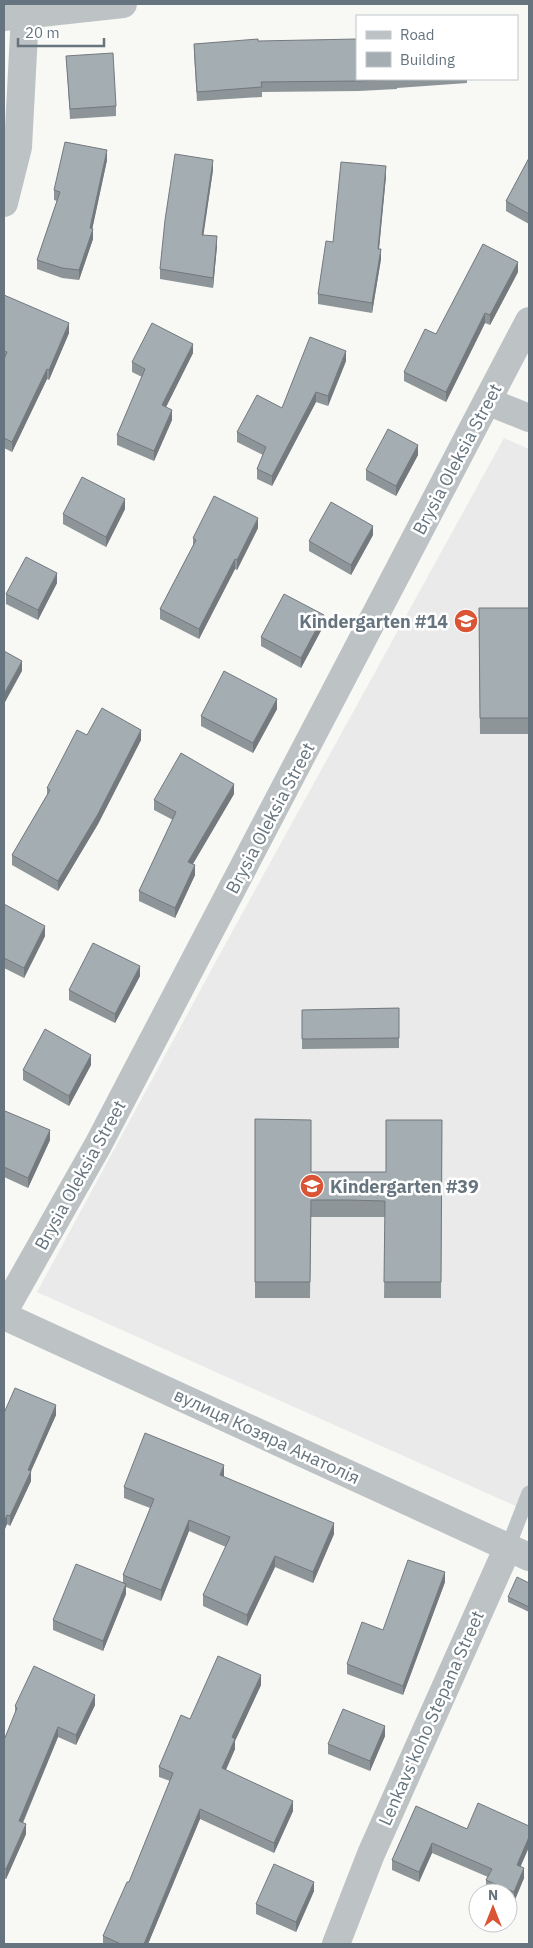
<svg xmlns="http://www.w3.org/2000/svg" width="533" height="1948" viewBox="0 0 533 1948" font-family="'IBM Plex Sans',sans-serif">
	<rect width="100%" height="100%" fill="#f8f8f5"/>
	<path fill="#e9eae9" d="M504 438 529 449V1512L37 1292 221 952Z"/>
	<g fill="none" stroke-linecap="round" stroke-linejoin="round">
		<path stroke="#bdc2c5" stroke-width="15" d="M508 1547 529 1493"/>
		<path stroke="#bdc2c5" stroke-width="28" d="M4 17 123 4
			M4 203 18 147 25 15 24 4
			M487 401 529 418
			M4 1311 98 1145 529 321
			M4 1316 529 1557
			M336 1944 371 1854 508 1547"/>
	</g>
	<path fill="#8d9599" d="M258 41 357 79H467V83L397 88V89L359 91 262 92V97L197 101 194 54V44Z
		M66 56 116 106V116L70 119Z
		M529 158V224L506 211V201Z
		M107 160 92 229 93 239 79 280 62 278 37 269V260L57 201 54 200V190Z
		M213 170 203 235 217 246 213 288 160 279V269Z
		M386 176 379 249 381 259 372 313 318 304V294L333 242Z
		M518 272 490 325 485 323 446 402 404 381V372L436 334Z
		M4 295 69 333 49 380 47 379 12 452 4 448Z
		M193 353 166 407 172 420 154 461 117 445V435L142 377 132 372V362Z
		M346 361 328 406 316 402 272 486 257 479V469L263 455 237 442V432L282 408Z
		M418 455 396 496 366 480V470Z
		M125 509 106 547 63 524V514Z
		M258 528 237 570 235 569 199 639 160 619V609L193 546V538Z
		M373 535 351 575 309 551V541Z
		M57 583 38 620 6 604V594Z
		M479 608H529V734H480Z
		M324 625 301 668 261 646V637Z
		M277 709 253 753 201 726V716Z
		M87 735 141 740 98 824 58 891 12 865V855L47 795V788Z
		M234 794 193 864 195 875 175 918 139 901V891L173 820 154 810V800Z
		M4 904 45 936 24 978 4 968Z
		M140 976 115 1023 69 1000V990Z
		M399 1008V1048L302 1049V1010Z
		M91 1065 69 1106 23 1080V1070Z
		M4 1114 50 1140 28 1188 4 1177Z
		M255 1119 311 1172H386L442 1120 441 1298H384L385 1217H311L310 1298H255Z
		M4 1413 56 1415 31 1471V1481L10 1526 7 1524 4 1531Z
		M224 1477 334 1534 313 1583 275 1567 247 1626 203 1606V1595L226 1547 189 1531 161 1601 126 1587V1594L103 1651 53 1630V1620L123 1583V1575L150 1508 124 1498V1487Z
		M445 1582 403 1695 347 1674V1664L383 1630Z
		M529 1583V1612L508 1602V1597Z
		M261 1685 235 1741V1749L226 1770 293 1811 274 1853 200 1819 148 1944H103V1936L129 1882 170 1781 159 1777V1767L190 1719Z
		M95 1705 76 1745 58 1737 23 1823 26 1834 6 1879 4 1878V1740L15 1714V1706Z
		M385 1736 370 1771 328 1754V1744Z
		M416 1806 467 1829 529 1826V1847L520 1866 524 1878 514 1902 508 1899V1893H493L486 1890V1880L488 1877 432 1853 419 1882 392 1870V1860Z
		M314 1891 296 1932 256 1914V1904Z"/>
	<path fill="#73797d" d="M107 150V160L91 235 93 229V239L79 280V270L90 228Z
		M213 160V170L202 245V235Z
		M386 166V176L378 259V249Z
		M217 236V246L213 288V278Z
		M381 249V259L372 313V303Z
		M518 262V272L490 325V315Z
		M485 313V323L446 402V392Z
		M69 323V333L49 380V370Z
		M193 344V353L162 415V405Z
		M346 351V361L328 406V396Z
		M47 369V379L12 452V442Z
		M316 392V402L272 486V476Z
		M172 410V420L154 461V451Z
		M418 445V455L396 496V486Z
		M125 499V509L106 547V537Z
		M258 518V528L237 570V560Z
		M373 526V535L351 575V565Z
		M235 559V569L199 639V629Z
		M57 573V583L38 620V610Z
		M324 615V625L301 668V658Z
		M22 661V671L4 704V694Z
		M277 699V709L253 753V743Z
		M141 730V740L98 824 58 891V881Z
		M234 784V794L188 872V862Z
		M195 865V875L175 918V908Z
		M45 926V936L24 978V968Z
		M140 966V976L115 1023V1014Z
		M91 1055V1065L69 1106V1096Z
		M50 1130V1140L28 1188V1178Z
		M56 1405V1415L31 1471V1481L10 1526V1516L28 1470Z
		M224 1465V1476L220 1486V1475Z
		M7 1515V1524L4 1531V1521Z
		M189 1520V1531L161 1601V1590Z
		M334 1523V1534L313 1583V1572Z
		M275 1556V1567L247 1626V1615Z
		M445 1572V1582L403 1695V1686Z
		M126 1584V1594L103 1651V1641Z
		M261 1675V1685L235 1741V1749L222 1778V1768L232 1737Z
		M95 1695V1705L76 1745V1735Z
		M385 1726V1736L370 1771V1761Z
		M58 1727V1737L19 1831V1821Z
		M293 1801V1811L274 1853V1843Z
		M200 1809V1819L148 1944H144Z
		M26 1824V1834L6 1879V1869Z
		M529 1837V1847L517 1875V1865Z
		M432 1843V1853L419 1882V1872Z
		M524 1868V1878L514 1902V1892Z
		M314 1882V1891L296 1932V1922Z"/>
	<path fill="#a4adb2" stroke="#73797d" d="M258 39V41L357 39V79H397L359 81 261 82 262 87 197 92 194 44Z
		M113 53 116 106 70 109 66 56Z
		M65 142 107 150 90 228 93 229 79 270 62 268 37 260 60 192 54 190Z
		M175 154 213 160 202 235 217 236 213 278 160 269 165 220Z
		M529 158V214L506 201Z
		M341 162 386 166 378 249H381L372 303 318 294 326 241 333 242Z
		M483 244 518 262 490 315 485 313 446 392 404 372 425 329 436 334Z
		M4 295 69 323 49 370 47 369 12 442 4 438V359L7 352 4 351Z
		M152 323 193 344 162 405 172 410 154 451 117 435 145 369 132 362Z
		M310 337 346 351 328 396 316 392 272 476 257 469 266 447 237 432 257 395 282 408Z
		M388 429 418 445 396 486 366 470Z
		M82 477 125 499 106 537 63 514Z
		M214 496 258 518 237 560 235 559 199 629 160 609 196 540 193 538Z
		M331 502 373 526 351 565 309 541Z
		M26 557 57 573 38 610 6 594Z
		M284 594 324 615 301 658 261 637Z
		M479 608H529V718H480Z
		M4 651 22 661 4 694Z
		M224 671 277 699 253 743 201 716Z
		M102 708 141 730 98 814 58 881 12 855 50 790 47 788 77 730 87 735Z
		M181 753 234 784 188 862 195 865 175 908 139 891 176 812 154 800Z
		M4 904 45 926 24 968 4 958Z
		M93 943 140 966 115 1014 69 990Z
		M399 1008V1038L302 1039V1010Z
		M45 1029 91 1055 69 1096 23 1070Z
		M5 1111 50 1130 28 1178 4 1167V1114Z
		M255 1119 311 1120V1172H386V1120H442L441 1282H384L385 1201 348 1200H311L310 1282H255Z
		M15 1388 56 1405 28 1470 31 1471 10 1516 7 1515 4 1521V1413Z
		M145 1433 224 1465 220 1475 334 1523 313 1572 275 1556 247 1615 203 1595 230 1537 189 1520 161 1590 123 1575 154 1499 124 1487Z
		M408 1560 445 1572 403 1686 347 1664 362 1622 383 1630Z
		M76 1564 126 1584 103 1641 53 1620Z
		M517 1577 529 1583V1607L508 1597Z
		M218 1656 261 1675 232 1737 235 1739 222 1768 293 1801 274 1843 200 1809 144 1944H121L103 1936 127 1882H129L173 1773 159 1767 181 1715 190 1719Z
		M34 1666 95 1695 76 1735 58 1727 19 1821 26 1824 6 1869 4 1868V1740L17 1708 15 1706Z
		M343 1709 385 1726 370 1761 328 1744Z
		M478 1803 529 1826V1837L517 1865 524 1868 514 1892 486 1880 492 1869 432 1843 419 1872 392 1860 416 1806 467 1829Z
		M274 1864 314 1882 296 1922 256 1904Z"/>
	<defs>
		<g id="school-disc" transform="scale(1.25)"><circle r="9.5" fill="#d95535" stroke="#fff"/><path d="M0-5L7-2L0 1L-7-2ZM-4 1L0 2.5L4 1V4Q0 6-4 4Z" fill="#fff"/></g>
	</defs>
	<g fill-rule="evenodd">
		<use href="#school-disc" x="466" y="621"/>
		<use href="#school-disc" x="312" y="1186"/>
	</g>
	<g text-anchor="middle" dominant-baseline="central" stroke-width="5" stroke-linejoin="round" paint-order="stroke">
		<g font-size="18" fill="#65747e" stroke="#fff">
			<text transform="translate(457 459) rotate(-62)">Brysia Oleksia Street</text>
			<text transform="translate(270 818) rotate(-62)">Brysia Oleksia Street</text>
			<text transform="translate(80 1175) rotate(-61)">Brysia Oleksia Street</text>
			<text transform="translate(267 1436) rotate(25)">вулиця Козяра Анатолія</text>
			<text transform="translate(431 1718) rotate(-66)">Lenkavsʹkoho Stepana Street</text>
		</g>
		<g font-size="18" font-weight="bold" fill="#65747e" stroke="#fff" text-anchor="end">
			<text x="448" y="621">Kindergarten #14</text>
			<text x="330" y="1186" text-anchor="start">Kindergarten #39</text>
		</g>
	</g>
	<rect width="533" height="1948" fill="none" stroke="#65747e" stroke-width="10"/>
	<rect x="356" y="15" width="162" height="65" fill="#ffffff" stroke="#c1c7cb"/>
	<rect x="366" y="31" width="25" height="8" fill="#bdc2c5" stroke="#c1c7cb"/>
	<text x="400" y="40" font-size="15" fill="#65747e">Road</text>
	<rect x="366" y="52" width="25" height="15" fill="#a4adb2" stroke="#c1c7cb"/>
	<text x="400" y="65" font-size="15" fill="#65747e">Building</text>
	<g transform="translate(493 1908)"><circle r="24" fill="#ffffff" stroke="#c1c7cb"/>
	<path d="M0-4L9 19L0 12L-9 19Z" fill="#d95535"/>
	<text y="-8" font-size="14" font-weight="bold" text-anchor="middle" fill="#65747e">N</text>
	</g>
	<path d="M18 38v8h86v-8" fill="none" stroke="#65747e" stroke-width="2.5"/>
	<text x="25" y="38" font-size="15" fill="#65747e" stroke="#ffffff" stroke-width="4" paint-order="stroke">20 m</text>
</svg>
